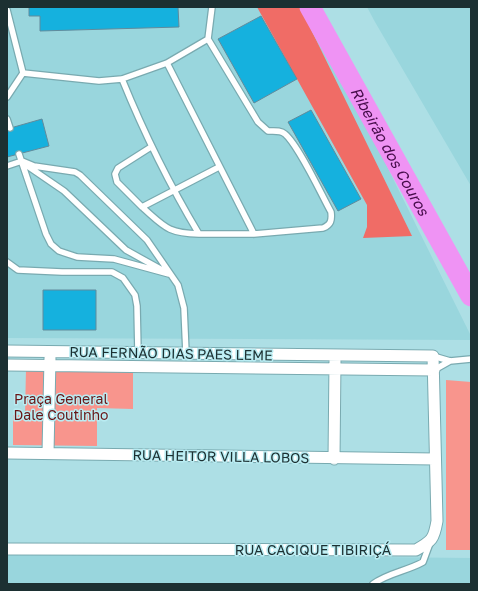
<svg xmlns="http://www.w3.org/2000/svg" width="478" height="591" viewBox="0 0 478 591" font-family="'Golos Text',sans-serif">
	<rect width="100%" height="100%" fill="#addfe5"/>
	<path fill="#99d6dd" d="M7 7H308L471 336V340L7 338Z
		M367 7H471V186L375 22Z
		M7 553 471 558V584H7Z"/>
	<path fill="#f8958d" d="M26 369 133 371V409L97 408V446L13 445V415H25Z
		M446 380 471 382V550H446Z"/>
	<path fill="#f06c66" d="M257 7H300L412 236 363 238 367 227V205Z"/>
	<g fill="none" stroke-linecap="round" stroke-linejoin="round">
		<path stroke="#ef93f4" stroke-width="21" id="s1" d="M310 7 471 296"/>
	</g>
	<path fill="#15b1de" stroke="#618b9c" d="M29 7H178L179 27 40 31V16H29Z
		M261 16 297 79 254 103 218 39Z
		M311 110 361 199 338 211 288 122Z
		M42 119 49 146 7 157V129Z
		M43 290H96V330H43Z"/>
	<g fill="none" stroke-linecap="round" stroke-linejoin="round">
		<g stroke="#79aab0" stroke-width="8">
			<path id="service" d="M7 10 23 73
				M167 63 254 234
				M122 79C144 133 169 184 199 234H254L323 228C331 225 332 220 331 212 321 194 299 146 285 134 281 130 274 131 268 131L258 122 208 39
				M7 97 23 73 99 81 122 79 167 63 208 39 212 7
				M7 119 10 128
				M19 154 46 234 51 244 59 251 77 257 114 259 169 274
				M26 165 64 191 126 250 162 270
				M7 166 22 161 34 166 75 172 80 175 147 240 178 285 184 308 186 353
				M142 207 117 182 115 174 118 168 151 147
				M199 234C167 233 165 227 142 207L219 167
				M7 262 18 270 62 272H112L123 278 135 295 137 306 138 353
				M433 356 450 361 471 359
				M434 370 450 361
				M373 584C388 573 407 571 423 562L430 543"/>
		</g>
		<g stroke="#79aab0" stroke-width="13">
			<path id="minor" d="M7 351 433 356 437 521C434 539 432 541 416 550L7 549
				M7 365 434 370
				M7 453 435 459
				M48 453 50 358
				M334 459 335 361"/>
		</g>
		<use href="#service" stroke="#fff" stroke-width="5.5"/>
		<use href="#minor" stroke="#fff" stroke-width="11"/>
	</g>
	<g text-anchor="middle" dominant-baseline="central" stroke-width="3" stroke-linejoin="round" paint-order="stroke">
		<g font-size="14" fill="#1c3032" stroke="#b9ecf2">
			<text transform="translate(171 353) rotate(1)">RUA FERNÃO DIAS PAES LEME</text>
			<text transform="translate(221 456) rotate(1)">RUA HEITOR VILLA LOBOS</text>
			<text x="313" y="549">RUA CACIQUE TIBIRIÇÁ</text>
		</g>
		<g font-size="14" fill="#681516" stroke="#b9ecf2">
			<text x="61" y="398">Praça General<tspan x="61" dy="16">Dale Coutinho</tspan></text>
		</g>
		<g font-size="15" font-style="italic" fill="#460c4a" stroke="#b9ecf2">
			<text stroke="none"><textPath href="#s1" startOffset="165">Ribeirão dos Couros</textPath></text>
		</g>
	</g>
	<rect width="478" height="591" fill="none" stroke="#1c3032" stroke-width="16"/>
</svg>
